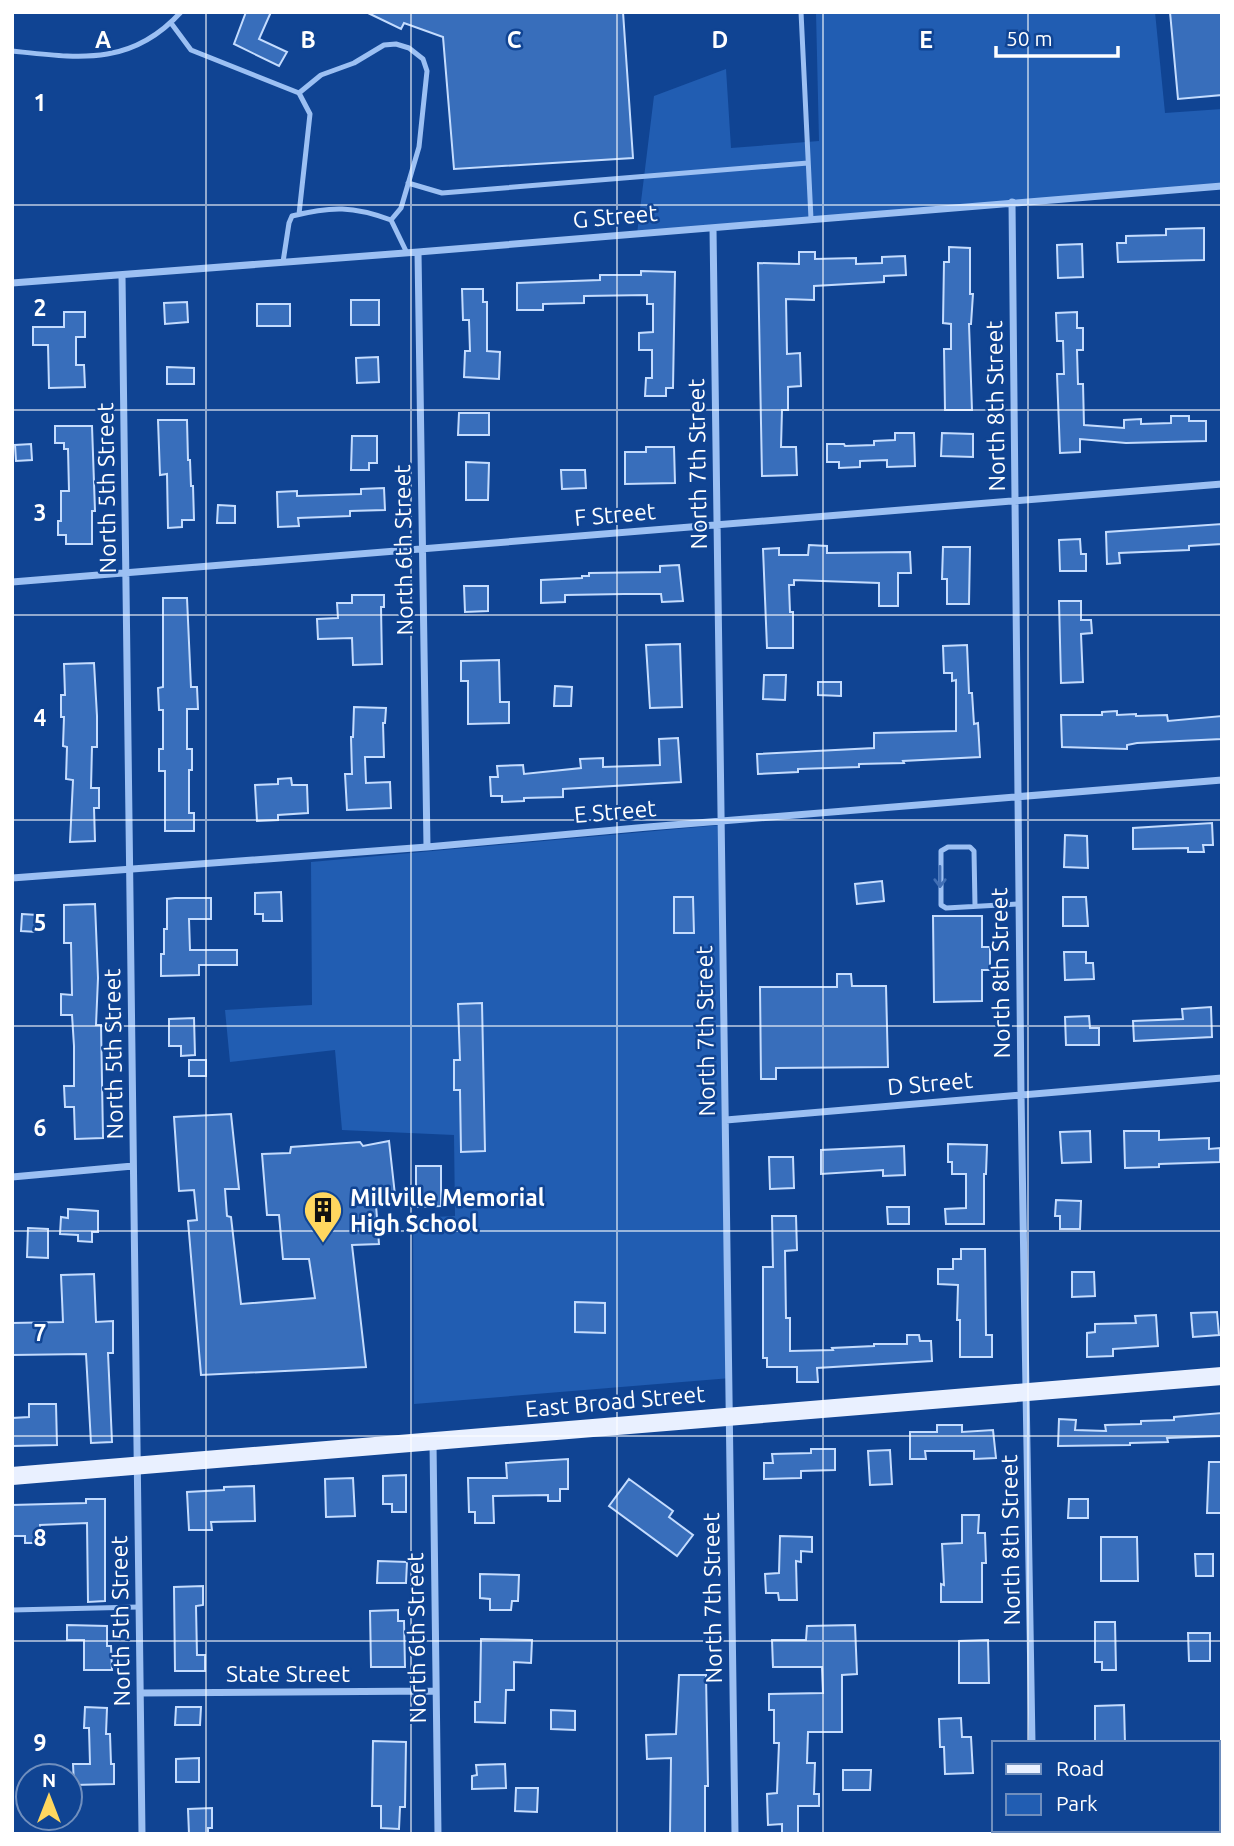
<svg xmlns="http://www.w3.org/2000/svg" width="1234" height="1846" viewBox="0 0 1234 1846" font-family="Ubuntu,sans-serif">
	<rect width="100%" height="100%" fill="#104493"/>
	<path fill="#215db2" d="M816 12H1155L1165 113 1222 109V186L637 234 654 96 726 69 731 148 819 141Z
		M721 825 731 1378 414 1404 413 1218 455 1216 454 1135 342 1130 335 1050 230 1062 225 1010 312 1005 311 862Z"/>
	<path fill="#386ebb" stroke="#c4dcfe" stroke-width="2" d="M246 12H271L259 39 287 52 279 66 234 44Z
		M366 12H623L633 158 454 169 443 37 404 23 401 29Z
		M1170 12H1222V95L1178 99Z
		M1204 228V260L1118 262 1117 243H1126V236L1166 235V229Z
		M1082 244 1083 277 1058 278 1057 245Z
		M949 247 970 248V294H973L971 324H969L972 410H945L944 349H951V324L943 323 944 262H949Z
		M799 252H815V259L856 258V264L882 263V257L905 256 906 275 884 276V282L814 286V300L786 299 787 354 800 353 801 386 788 387V410H782L781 447H796L797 475 762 476 758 263 799 264Z
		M641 271 675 272 673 388H666V396H645L646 378H652V350H639V333L653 332V304H647V295L584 296V303L543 304V310H517V283L600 280V275H641Z
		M462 289H483V302H487V351L500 352 499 379 464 377 465 351H470L469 320H463Z
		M351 300H379V325H351Z
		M187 302 188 322 165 324 164 303Z
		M257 304H290V326H257Z
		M64 312H85V337H76V365H84L85 387 49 388 48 345H33V327H64Z
		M1077 312V328H1083V350H1077L1078 384H1083L1084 425 1124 428V420L1141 419V424L1171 423V416H1189V421H1206V441L1126 443 1080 439V452L1060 453 1057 374H1064L1063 341H1057L1056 313Z
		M378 357 379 382 357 383 356 358Z
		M167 367 194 368V384H167Z
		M459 413H489V435H458Z
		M158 420H187L188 460H190L191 486H193L194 520H182V527L168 528 167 474 160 475Z
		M55 426H92L95 511H92V544H66V535H58V521H61V491H69L68 449H64V443H55Z
		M895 433H914L915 466 887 467V460L860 461V467L839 468V462H827V444H844L845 446 874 445V441L895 440Z
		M942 433 973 434V457L941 456Z
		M352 436H377V463H369V470H351Z
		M31 444 32 460 16 461 15 445Z
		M646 447H674L675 483 625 484V452H646Z
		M466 462 489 463 488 500H466Z
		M561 470H585L586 488 562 489Z
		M384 488 385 510 350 511V516L298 518 299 526 278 527 277 492 297 491V496L361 494V489Z
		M218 505 235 506V523H217Z
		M1222 524V544L1189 546V550L1119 553 1120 563 1107 564 1106 532Z
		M1080 539 1081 554H1086V571H1060L1059 540Z
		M809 545 827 546V553L910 552 911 573H898V606H879V583L794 580V585H789L790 612H793V648H767L763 549 779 548V555H808Z
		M943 547H970L969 604H947V579H942Z
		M679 565 683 601 662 602 661 594H624L565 595V602L541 603V580L582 578V576H589V573L660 572V566Z
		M464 586H488V611L465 612Z
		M352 595H384V607H381L382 664 353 665 352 638 318 639 317 619 338 618 337 603H352Z
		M163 598H187L191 687H197L198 709H187V749H192V770H189V813H194V831H165V771H159V749H163V710H159L158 688 163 687Z
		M1059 601H1081V620H1091L1092 633 1081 634 1083 682 1061 683Z
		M680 644 682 707 650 708 646 645Z
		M967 645 969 693H972L974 724 978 723 980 757 903 761 904 763 859 764V767L798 769V772L758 774 757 754 874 748V733L956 731V680L952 681V673H944L943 646Z
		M499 660 500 702H509V723L468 724V681H461V661Z
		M94 663 97 716V747H92L91 788H99V808H94L95 841 70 842 73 780 66 779 67 747 63 746 64 717H61V695H65L64 664Z
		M764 675H786L785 700 763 699Z
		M818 682H841V696L818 695Z
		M555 686 572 687 571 706H554Z
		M354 707 386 708 385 723H383L384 757H365L366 783 390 782 391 808 347 810 345 774H352L351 737H353Z
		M1117 711V715L1136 714V716L1167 715 1168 721 1222 716V739L1137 743 1127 745V749L1062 747 1061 715H1102V712Z
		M678 738 681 782 563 789V797L524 798V801L502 802V796H491L490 777H498L497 766 523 765 524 774 581 768 580 759 603 758V767L660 765 659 739Z
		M291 778 292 785H307L308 813 278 815V820L257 821 255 785 278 784V779Z
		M1212 823 1213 845H1203L1204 852H1188V848L1133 849V828Z
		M1065 835 1087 836 1088 868 1064 867Z
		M882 881 884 901 857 904 855 884Z
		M281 892 282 921H263V914H255V893Z
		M674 897H693L694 933H674Z
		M1063 897H1086L1088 926H1063Z
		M175 898H211V919H189L190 950H237V965H199V975L161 976V954H164V929H167V899Z
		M95 904 98 978 96 1025H101L103 1138 75 1139 74 1107H65L64 1086H74V1046L72 1015H61V994L72 995 71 943H64V905Z
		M22 914 37 915V932L21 931Z
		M933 916H982V947H990V970H982V1001L934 1002Z
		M1064 952H1086V963H1093L1094 979 1065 980Z
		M837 974H851L852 986H886L888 1067 776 1068V1079H761L760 987H837Z
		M482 1003 485 1151 461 1152 460 1090H454V1060H460L458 1004Z
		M1211 1007 1212 1037 1134 1041 1133 1021 1183 1019 1182 1009Z
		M1089 1016 1090 1028H1099V1045H1066L1065 1017Z
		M194 1018 195 1055 181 1056V1046H169V1019Z
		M189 1060H206V1076H189Z
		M231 1114 239 1189H225L227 1216 231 1217 241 1304 315 1298 309 1259H283L279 1215H267L262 1154 290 1153 291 1147 360 1142 363 1146 389 1141 396 1204 376 1205 379 1244 352 1245 366 1367 201 1375 188 1221 197 1220 194 1190 179 1191 174 1117Z
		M1090 1131 1091 1162 1062 1163 1060 1132Z
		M1124 1131H1159V1140L1209 1138V1149L1220 1148V1162L1159 1164V1167L1125 1168Z
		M948 1144 987 1145 986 1174H984V1224H946L945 1209 966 1208V1174H952V1162H948Z
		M904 1146 905 1175 883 1176V1170L821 1174V1150Z
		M769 1157H793L794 1188 770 1189Z
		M416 1166H441V1206L416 1207Z
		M1056 1200 1081 1201 1080 1229H1060V1216H1055Z
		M887 1207H909V1224H888Z
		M68 1209 98 1211V1232H92V1242L78 1241V1235L60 1234 61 1217 68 1218Z
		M772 1216H796L797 1250 785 1251 786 1318H790V1351L833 1350 832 1348 874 1346V1344H907V1335H919L920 1341H931L932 1361 817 1368 818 1382H797V1367H767V1358H763V1267H773Z
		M28 1228 48 1229V1258L27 1257Z
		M961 1249H985L986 1335H992V1357H960V1320H957L958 1285 938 1284V1269H953V1259H961Z
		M1072 1272H1094L1095 1296 1072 1297Z
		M94 1274 96 1322 113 1321V1353H108L112 1442 91 1443 86 1354 12 1355V1323L63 1322 61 1275Z
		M575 1302 605 1303V1333L575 1332Z
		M1217 1312 1219 1335 1193 1337 1191 1313Z
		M1156 1315 1158 1346 1113 1349V1356L1087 1357V1333L1095 1332V1324L1136 1323 1135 1316Z
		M29 1404H56L57 1445 12 1446V1418L29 1417Z
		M1222 1413V1436L1167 1438 1168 1442 1130 1443V1445L1058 1446 1059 1419 1076 1420 1075 1430 1106 1431 1105 1425 1141 1424V1421L1174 1420V1417Z
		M937 1425H962V1432L993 1430 996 1458 974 1459V1451H925L926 1459H910V1432H937Z
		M811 1449H835V1470L801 1471V1478L764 1479V1463H773L772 1454 811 1453Z
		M890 1450 892 1484 870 1485 868 1451Z
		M568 1459V1489H560V1501H548V1495L493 1496 494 1523H475V1512H469L468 1478H507L506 1463Z
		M1209 1462H1222V1513H1207Z
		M406 1475V1512H392V1504H383V1476Z
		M353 1478 355 1516 326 1517 325 1479Z
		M629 1479 673 1511 669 1517 693 1535 677 1556 609 1506Z
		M254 1486 255 1521 211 1522 212 1530H189L187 1492 224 1490V1487Z
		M86 1499H105V1601L88 1602 87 1523 40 1525V1543H25V1536H12V1505L86 1503Z
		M1069 1499H1088V1518H1068Z
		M962 1515H979L978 1533H985L986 1563H982V1602H941V1584L944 1585 942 1544 962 1543Z
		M780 1536 812 1537V1552L801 1551V1562L796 1561 797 1600H779L778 1593H766L765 1574 779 1573Z
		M1101 1537H1137L1138 1581H1101Z
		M1195 1554H1213V1576H1196Z
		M378 1561 407 1562 406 1583H377Z
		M480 1574 519 1575 518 1601H512L511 1610H490V1599L480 1598Z
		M203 1586V1605L196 1606 197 1655H205V1671H175L174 1587Z
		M398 1610V1621H404L405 1667H371L370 1611Z
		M1095 1622H1115L1116 1670H1102V1662H1095Z
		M67 1625 107 1626V1646H111L112 1670H84V1640H67Z
		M855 1625 857 1674 842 1675V1732H808L807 1763H815L814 1794H819V1806H798V1834H782V1824L768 1825 767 1794 777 1793 779 1743H774V1710H769V1694L823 1693 822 1667H773L772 1640H806L807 1626Z
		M1188 1633H1210V1661H1189Z
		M481 1639 532 1640 531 1663 514 1662V1690H506L505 1723 475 1722V1702H480Z
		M988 1640 989 1683H959V1641Z
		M679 1675H706L708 1786H705V1834H670L671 1758 647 1759 646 1735 676 1734Z
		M1124 1705 1125 1743H1095V1706Z
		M85 1707 107 1708 106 1734H110L111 1764H114V1784L74 1785 73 1764H90L89 1728H84Z
		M176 1707H201L200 1725H175Z
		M551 1710 575 1711V1730L551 1729Z
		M961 1718 962 1737H971L973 1773 945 1774 944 1747H940L939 1719Z
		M373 1741 406 1742 405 1807H400L399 1829 381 1828V1806H372Z
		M199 1758V1782H176V1759Z
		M505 1764 506 1788 472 1789V1776L477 1775 476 1765Z
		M843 1770H871L870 1790H843Z
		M516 1788H538L537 1812 515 1811Z
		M212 1808V1828H208V1834H189L188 1809Z"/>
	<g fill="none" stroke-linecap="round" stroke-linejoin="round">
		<path stroke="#9cc0f3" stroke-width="5" d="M801 12 811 219
			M171 23 191 50 299 93 310 114 299 214
			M12 51C79 58 131 67 181 12
			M299 93 321 75 354 63 384 45 396 44 409 48 423 59 427 71 419 147 401 208 391 220
			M408 183 442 193 808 163
			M283 262 289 223 292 216C332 206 353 206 391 220L407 253
			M975 906 974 851 970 847H948L941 851V905L946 908 1019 904
			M12 1610 139 1607"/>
		<path stroke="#9cc0f3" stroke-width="7" d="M1012 202 1021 1095 1032 1743
			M713 228 735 1834
			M418 252 427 847
			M122 275 142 1834
			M12 283 418 252 1222 186
			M12 582 1222 484
			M12 878 427 847 648 827 1222 780
			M726 1120 1222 1078
			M12 1177 133 1166
			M433 1442 438 1834
			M141 1693 436 1691
			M1033 1830V1834"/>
		<path stroke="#e9f0ff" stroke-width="18" d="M12 1476 1222 1376"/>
	</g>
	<defs><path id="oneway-shaft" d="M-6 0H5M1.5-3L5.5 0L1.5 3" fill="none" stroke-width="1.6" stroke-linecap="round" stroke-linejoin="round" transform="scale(1.75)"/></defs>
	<use stroke="#416fb5" href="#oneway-shaft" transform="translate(940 877) rotate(90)"/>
	<path fill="none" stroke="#fff" stroke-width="2" stroke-opacity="0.55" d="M206 12V1834M411 12V1834M617 12V1834M823 12V1834M1028 12V1743M12 205H1222M12 410H1222M12 615H1222M12 820H1222M12 1026H1222M12 1231H1222M12 1436H1222M12 1641H1222M1028 1830V1834"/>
	<defs>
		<g id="building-pin" transform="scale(2.0125)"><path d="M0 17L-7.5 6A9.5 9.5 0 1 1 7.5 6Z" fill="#ffd75f" stroke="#104493"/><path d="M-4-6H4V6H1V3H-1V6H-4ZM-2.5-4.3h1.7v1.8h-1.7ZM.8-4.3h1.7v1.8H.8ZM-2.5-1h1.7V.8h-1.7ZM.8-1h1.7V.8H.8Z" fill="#111"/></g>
	</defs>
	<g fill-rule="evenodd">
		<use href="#building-pin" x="323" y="1210"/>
	</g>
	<g text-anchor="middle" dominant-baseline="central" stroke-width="5" stroke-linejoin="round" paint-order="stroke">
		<g font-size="23" fill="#fff" stroke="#104493">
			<text transform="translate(615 216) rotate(-5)">G Street</text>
			<text transform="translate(995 406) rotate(-91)">North 8th Street</text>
			<text transform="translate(697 464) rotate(-91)">North 7th Street</text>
			<text transform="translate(106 488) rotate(-91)">North 5th Street</text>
			<text transform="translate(615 514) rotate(-5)">F Street</text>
			<text transform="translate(403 550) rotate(-91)">North 6th Street</text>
			<text transform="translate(615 811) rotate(-5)">E Street</text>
			<text transform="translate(1000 973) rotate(-91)">North 8th Street</text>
			<text transform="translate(705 1031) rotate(-91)">North 7th Street</text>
			<text transform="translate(113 1054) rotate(-91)">North 5th Street</text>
			<text transform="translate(930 1083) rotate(-5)">D Street</text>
			<text transform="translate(615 1401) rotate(-5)">East Broad Street</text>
			<text transform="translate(1010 1540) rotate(-91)">North 8th Street</text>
			<text transform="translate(712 1598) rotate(-91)">North 7th Street</text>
			<text transform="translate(120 1621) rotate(-91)">North 5th Street</text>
			<text transform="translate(416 1638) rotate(-91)">North 6th Street</text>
			<text x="288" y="1673">State Street</text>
		</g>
		<g font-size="23" font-weight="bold" fill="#fff" stroke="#104493" text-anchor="start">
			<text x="350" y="1197">Millville Memorial<tspan x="350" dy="26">High School</tspan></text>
		</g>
	</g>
	<g font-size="23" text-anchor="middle" font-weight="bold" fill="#fff" stroke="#104493" stroke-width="5" stroke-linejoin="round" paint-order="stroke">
		<text x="103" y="48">A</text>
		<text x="308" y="48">B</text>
		<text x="514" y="48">C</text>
		<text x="720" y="48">D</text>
		<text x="926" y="48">E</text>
		<text x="40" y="111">1</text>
		<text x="40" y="316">2</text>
		<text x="40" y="521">3</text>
		<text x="40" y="726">4</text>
		<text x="40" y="931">5</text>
		<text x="40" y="1136">6</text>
		<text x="40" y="1341">7</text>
		<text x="40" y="1546">8</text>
		<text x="40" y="1751">9</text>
	</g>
	<rect width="1234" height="1846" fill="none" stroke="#ffffff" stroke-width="28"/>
	<rect x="992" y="1741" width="228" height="91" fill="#104493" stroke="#708fbe" stroke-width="2"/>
	<rect x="1006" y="1764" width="35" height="10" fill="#e9f0ff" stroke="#708fbe" stroke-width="2"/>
	<text x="1056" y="1776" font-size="21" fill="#ffffff">Road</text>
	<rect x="1006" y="1794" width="35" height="21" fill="#215db2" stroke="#708fbe" stroke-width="2"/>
	<text x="1056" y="1811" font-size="21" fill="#ffffff">Park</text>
	<g transform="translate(49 1797)"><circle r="33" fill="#104493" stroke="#708fbe" stroke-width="2"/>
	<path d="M0-5L12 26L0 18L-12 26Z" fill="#ffd75f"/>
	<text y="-10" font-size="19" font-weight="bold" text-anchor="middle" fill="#ffffff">N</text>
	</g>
	<path d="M996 46v10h122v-10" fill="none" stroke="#ffffff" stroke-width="3.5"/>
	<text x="1006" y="46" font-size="21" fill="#ffffff" stroke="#104493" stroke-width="5" paint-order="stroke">50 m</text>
</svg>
